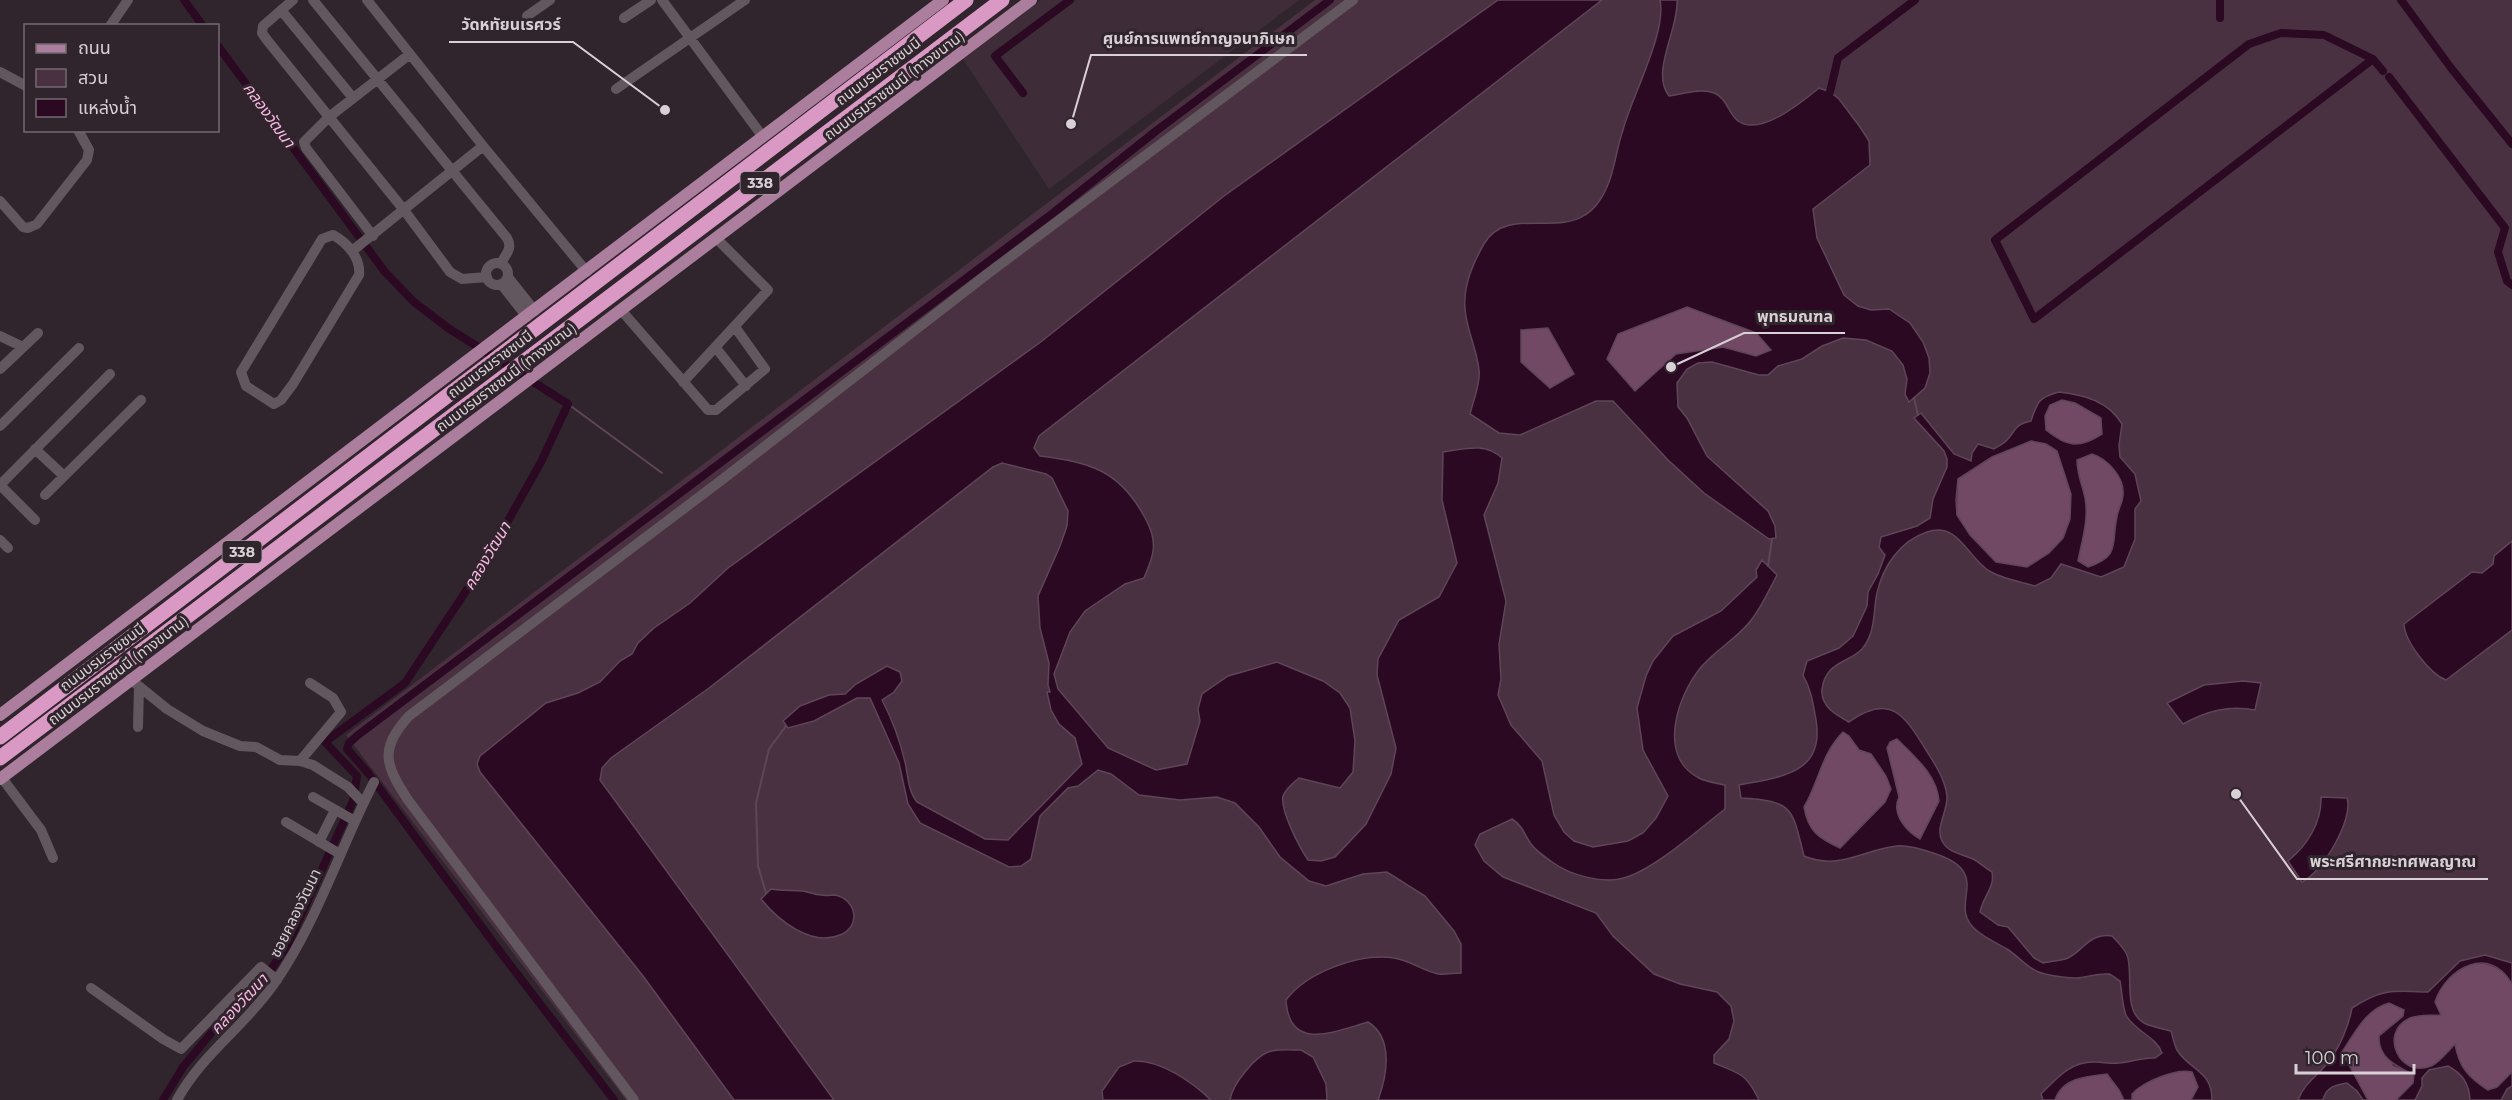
<svg xmlns="http://www.w3.org/2000/svg" width="2512" height="1100" viewBox="0 0 2512 1100" font-family="Montserrat,'Noto Sans Thai',sans-serif">
	<rect width="100%" height="100%" fill="#30252c"/>
	<path fill="#3e2d38" d="M1041 0H1299L1049 189 963 59Z"/>
	<path fill="#4a3142" d="M1315 0H2512V1100H626L346 735Z"/>
	<path fill="#714964" d="M1687 307 1756 333 1772 350 1756 356 1723 347 1677 354 1635 391 1607 359 1618 334Z
		M1548 328 1574 374 1550 388 1521 362V330Z
		M2062 400 2075 403 2101 418 2102 434C2079 449 2067 447 2046 430L2045 416 2050 405Z
		M2031 441 2046 444 2057 451 2071 494 2070 519 2063 538 2049 553 2027 567 1996 562 1970 535 1957 515 1958 479 1992 457Z
		M2092 454C2107 459 2125 477 2123 495 2123 502 2118 510 2117 517 2111 544 2121 556 2088 567L2078 561C2082 541 2088 521 2085 501 2084 486 2077 474 2077 459Z
		M1843 732 1849 736 1859 750 1871 754 1886 776 1891 789 1885 802 1840 848C1818 838 1808 831 1804 807 1820 780 1819 758 1843 732Z
		M1897 739C1915 758 1937 774 1939 801L1921 839C1917 837 1911 835 1908 832 1892 815 1891 771 1887 748L1890 742Z
		M2474 963C2490 963 2504 969 2512 984V1072L2497 1087 2488 1090C2468 1077 2459 1067 2455 1044 2447 1051 2440 1063 2430 1066 2400 1078 2380 1034 2408 1019 2417 1014 2431 1016 2441 1015L2435 1002C2441 983 2456 970 2474 963Z
		M2389 1003 2404 1010 2403 1016 2379 1035 2393 1066 2414 1074 2413 1083 2396 1100H2368L2342 1052C2354 1034 2366 1009 2389 1003Z
		M2182 1069 2192 1071 2198 1087 2191 1100H2132V1094C2142 1083 2168 1072 2182 1069Z
		M2107 1074 2119 1090 2124 1100H2055C2062 1078 2087 1076 2107 1074Z"/>
	<path fill="#2b0922" stroke="#5f4558" stroke-width="1.5" fill-rule="evenodd" d="M1498 0H1602L1039 436 1034 448 1040 456C1089 462 1119 470 1144 516 1150 527 1155 538 1153 551 1152 560 1147 570 1144 578L1125 584 1085 611 1070 632 1054 674 1058 689 1108 748 1156 770 1187 764 1200 721 1198 709 1202 694 1228 676 1277 662 1323 681 1340 693 1350 708 1355 741 1353 772 1340 788 1299 778C1293 783 1286 788 1283 796 1280 811 1300 848 1308 860L1321 861 1335 857 1366 824 1391 774 1396 748 1377 675 1378 659 1399 620 1439 597 1457 563 1442 500 1443 452C1465 449 1485 442 1502 458L1498 483 1484 515 1506 601 1499 644 1501 679 1498 695 1511 725 1542 761 1554 815 1564 832 1574 841 1593 847 1628 841 1643 833 1656 818 1668 796 1643 750 1637 708 1646 676 1653 661 1673 636 1721 611 1757 577 1756 570 1762 560 1777 575C1769 590 1762 606 1752 619 1739 637 1717 649 1702 666 1678 694 1656 756 1699 778 1706 782 1717 783 1725 785V809C1699 829 1657 867 1627 877 1604 885 1570 875 1552 862 1545 857 1535 850 1531 844 1524 834 1523 826 1512 819L1480 834 1475 845 1484 861 1503 877 1596 913 1613 936 1654 974 1680 984 1717 992 1731 1006 1734 1021 1729 1039 1714 1055V1063C1740 1074 1746 1073 1759 1100H1378C1387 1076 1394 1038 1368 1022 1336 1031 1289 1053 1286 1000 1307 972 1359 953 1394 958 1409 960 1423 971 1438 974 1445 975 1454 973 1461 973V944L1454 931 1425 896 1387 872 1363 874 1326 886 1309 881 1280 857 1259 827 1235 803 1217 797 1180 800 1139 795 1111 774 1098 770 1078 786 1068 788 1040 816 1031 859 1021 866 1009 867 920 823 908 804 899 763 870 698H857L814 721 788 728 783 721 800 706 829 695 845 694 856 684 887 666 900 672 902 681 894 692 882 700C892 719 900 741 905 762 908 775 908 791 917 802L985 839 1008 840 1082 764 1075 738 1059 724 1051 710 1047 692H1050L1048 685 1049 663 1040 628 1038 596 1060 546 1067 526 1068 511 1052 478 1046 474 1002 463 993 467 709 688 611 758 602 768 600 780 834 1100H734L643 976 480 772 477 764 480 756 546 703 578 693 600 682 620 661 632 654 638 643 654 628 690 603 728 568 1042 341 1224 196Z
		M1660 0H1677C1679 29 1650 72 1669 96 1683 94 1700 88 1714 93 1727 98 1728 113 1738 121 1760 137 1802 102 1819 88L1830 92 1839 99 1860 127 1869 141 1870 165 1813 209 1817 238 1844 295 1858 306 1871 310 1889 309 1910 323 1923 342 1929 358 1930 373 1925 388 1909 402 1905 394 1907 379 1903 365 1892 351 1866 340 1843 338 1822 346 1802 359 1778 366 1768 375H1759L1712 362 1698 363 1687 369 1677 383 1678 407 1687 418 1707 456 1768 511 1775 526 1776 538 1769 539 1704 493 1668 460 1613 401H1596L1520 435 1499 433 1470 414C1473 401 1481 383 1479 370 1477 349 1466 329 1465 308 1463 285 1473 263 1484 244 1505 207 1556 235 1585 215 1597 208 1604 195 1609 182 1615 166 1617 147 1623 130 1632 96 1667 32 1660 0ZM1687 307 1756 333 1771 350 1756 356 1723 347 1676 354 1635 391 1607 359 1618 334ZM1548 328 1574 374 1550 388 1521 362V330Z
		M2059 392C2085 395 2108 401 2122 424L2119 445 2120 457 2135 474 2141 501 2135 509V539L2124 567 2101 577 2061 564 2051 578 2035 586C2021 582 2004 579 1991 572 1968 560 1960 521 1927 532 1900 541 1883 566 1877 593 1873 611 1876 633 1862 649 1849 663 1826 661 1822 689 1820 706 1836 715 1849 722 1890 693 1904 714 1926 750 1935 764 1945 779 1947 796 1948 811 1935 827 1942 841 1949 854 1963 854 1973 859 1979 862 1985 868 1992 872 1995 888 1983 896 1980 912L1998 925 2008 927 2034 958 2043 963C2051 961 2061 961 2068 958 2083 951 2090 932 2112 936 2118 942 2124 948 2127 955 2134 972 2122 1011 2144 1023 2152 1027 2163 1029 2171 1031 2173 1037 2174 1045 2177 1050 2190 1071 2212 1070 2212 1100H2191L2198 1087 2192 1072C2176 1068 2143 1082 2132 1094V1100H2124L2119 1090 2107 1074C2087 1076 2062 1078 2055 1100H2043L2041 1094C2057 1078 2071 1061 2095 1062 2103 1062 2111 1064 2119 1063 2132 1062 2142 1057 2155 1058L2162 1053C2156 1036 2134 1031 2126 1015 2122 1005 2122 991 2120 981 2117 979 2112 975 2109 974 2099 973 2087 977 2077 978 2067 978 2054 976 2045 974 2028 970 2021 958 2007 949 1997 943 1985 938 1976 930 1945 904 1997 873 1933 853 1924 850 1907 845 1897 846 1864 849 1840 871 1804 856 1792 808 1794 801 1741 798L1739 785C1780 777 1825 774 1816 720 1813 703 1811 689 1803 675L1807 661 1839 648 1853 636 1867 606 1868 592 1878 574 1885 555 1879 547 1881 537 1917 526 1930 518 1933 499 1947 467V459L1944 451 1914 418 1921 413 1954 454 1971 461 1972 453 1978 444 1994 449C1997 447 2003 444 2006 441 2017 430 2013 425 2031 421 2037 402 2039 397 2059 392ZM2062 400 2075 403 2101 418 2102 434C2079 449 2067 447 2046 430L2045 416 2050 405ZM2031 441 2046 444 2057 451 2071 494 2070 519 2063 538 2049 553 2027 567 1996 562 1970 535 1957 515 1956 500 1958 479 1992 457ZM2092 454C2107 459 2125 477 2123 495 2123 502 2118 509 2117 517 2111 544 2121 556 2088 567L2078 561C2082 540 2089 519 2085 498 2082 484 2077 474 2077 460ZM1843 732 1849 736 1859 750 1871 754 1886 776 1891 789 1885 802 1840 848C1818 838 1808 831 1804 807 1819 782 1821 754 1843 732ZM1897 739C1915 757 1937 775 1939 801L1920 839C1906 831 1891 814 1899 797L1887 748 1890 742Z
		M2512 541V630L2446 680C2430 674 2405 642 2404 624L2472 572 2482 573 2493 564 2494 556Z
		M2243 681 2261 683 2255 710C2228 705 2207 711 2183 724L2167 703 2204 685Z
		M2321 797 2347 798C2354 819 2322 873 2302 882L2288 861C2307 846 2322 822 2321 797Z
		M771 889C782 891 792 890 803 891 809 892 815 895 821 895 825 896 831 895 835 895 856 899 862 926 840 935 811 947 778 920 761 899Z
		M2485 955 2512 963V984C2490 944 2446 968 2435 1002L2441 1015C2431 1016 2417 1014 2408 1019 2379 1034 2400 1079 2431 1066 2440 1062 2448 1051 2455 1044 2459 1067 2468 1077 2488 1090L2497 1087 2512 1072V1086L2507 1089 2501 1100H2470C2469 1084 2463 1074 2448 1066L2429 1070 2422 1078V1086L2415 1100H2396L2413 1083 2414 1075C2396 1066 2378 1058 2379 1036L2403 1016 2404 1010 2389 1003C2366 1009 2354 1034 2342 1052L2368 1100H2363L2357 1091 2347 1083C2335 1085 2326 1087 2323 1100H2298C2304 1083 2320 1074 2330 1060 2340 1046 2349 1025 2352 1008 2383 988 2393 991 2428 992L2460 961Z
		M1301 1050 1313 1057 1326 1084 1327 1100H1230C1232 1085 1256 1054 1272 1051 1281 1049 1292 1050 1301 1050Z
		M1134 1061C1161 1060 1192 1082 1211 1100H1103L1102 1091 1119 1067Z"/>
	<g fill="none" stroke-linecap="round" stroke-linejoin="round">
		<path stroke="#5f4558" stroke-width="2" d="M1914 398 1918 415
			M568 404 662 473
			M1768 566 1772 539
			M766 893 758 866 756 803 769 749 786 726"/>
		<path stroke="#2b0922" stroke-width="8" d="M184 0 203 26
			M2401 0 2451 68 2512 144
			M2220 18V0
			M2281 33 2324 35 2373 59 2034 319 1995 240 2249 44Z
			M2373 59 2383 71
			M2389 77 2505 228 2498 252 2507 281 2512 285
			M1830 92 1838 58 1915 0
			M1023 93 995 56 1070 0
			M369 774 347 749 349 743 358 735 1053 213 1156 131 1330 0
			M371 777 501 953 614 1100
			M163 1100 183 1067 213 1031 266 977 288 944 353 801 357 776 325 742 405 683 482 567 541 462 568 404 448 328 414 302 385 272 218 46"/>
		<path stroke="#63575f" stroke-width="10" d="M293 0 263 26 262 33 267 40 404 210 450 272 462 279 487 277
			M313 0 507 238C513 248 506 254 501 263
			M367 0 483 146 587 272
			M662 0 763 137
			M281 10 353 98
			M527 16 550 0
			M624 18 651 0
			M110 26 128 0
			M0 72 26 86
			M616 89 745 0
			M0 201 23 227 28 228 37 224 87 160 89 150 78 130
			M333 235C348 243 361 259 359 275L293 384 281 400 274 404 246 386 241 372 322 239Z
			M373 236 306 148 304 142 329 117 410 54
			M352 251 483 146
			M486 274a11 11 0 1 1 22 0a11 11 0 1 1-22 0Z
			M508 277 535 311
			M501 284 527 317
			M621 310 708 410H716L765 369 735 327
			M0 336 23 347
			M716 348 746 386
			M0 369 38 333
			M683 382 768 290 716 238
			M0 426 79 348
			M35 449 64 476
			M0 485 110 374
			M0 485 35 520
			M45 495 141 400
			M0 540 8 548
			M130 679 167 709 203 731 240 746 256 747 280 760 300 761 313 765 348 787 363 803
			M138 727 139 687
			M300 761 341 712 333 698 310 683
			M2 778 41 830 53 858
			M313 797 355 821
			M286 822 340 854
			M319 842 335 810
			M91 988 163 1039 181 1049 261 967 277 980
			M177 1100C202 1054 245 1026 274 984 317 922 340 848 374 782
			M634 1100 408 800C385 765 379 749 409 716L719 482 986 275 1353 0"/>
		<path stroke="#aa7e9c" stroke-width="12" d="M0 715 943 0
			M0 779 1031 0"/>
		<path stroke="#da98c4" stroke-width="15" d="M0 737 966 0
			M0 758 1002 0"/>
	</g>
	<g text-anchor="middle" dominant-baseline="central" stroke-width="6" stroke-linejoin="round" paint-order="stroke">
		<g fill="#30252c" stroke="#a69da2" stroke-width="1.5">
			<rect x="740.5" y="172" width="39" height="22" rx="4.5"/>
			<rect x="222.5" y="541" width="39" height="22" rx="4.5"/>
		</g>
		<g font-size="14" font-weight="bold" fill="#d8d0d5">
			<text x="760" y="183">338</text>
			<text x="242" y="552">338</text>
		</g>
		<g font-size="15" fill="#d8d0d5" stroke="#30252c">
			<text transform="translate(878 71) rotate(-37)">ถนนบรมราชชนนี</text>
			<text transform="translate(894 85) rotate(-37)">ถนนบรมราชชนนี (ทางขนาน)</text>
			<text transform="translate(490 364) rotate(-37)">ถนนบรมราชชนนี</text>
			<text transform="translate(506 377) rotate(-37)">ถนนบรมราชชนนี (ทางขนาน)</text>
			<text transform="translate(102 657) rotate(-37)">ถนนบรมราชชนนี</text>
			<text transform="translate(118 670) rotate(-37)">ถนนบรมราชชนนี (ทางขนาน)</text>
			<text transform="translate(295 913) rotate(-64)">ซอยคลองวัฒนา</text>
		</g>
		<g font-size="16" font-style="italic" fill="#fcb9e5" stroke="#30252c">
			<text transform="translate(269 115) rotate(54)">คลองวัฒนา</text>
			<text transform="translate(487 556) rotate(-59)">คลองวัฒนา</text>
			<text transform="translate(239 1004) rotate(-47)">คลองวัฒนา</text>
		</g>
	</g>
	<path fill="none" stroke="#d8d0d5" stroke-width="2" d="M665 110L573 42H449M1071 124L1091 55H1307M1671 367L1744 333H1845M2236 794L2297 879H2488"/>
	<g fill="#d8d0d5" stroke="#30252c" stroke-width="2">
		<circle cx="665" cy="110" r="6"/>
		<circle cx="1071" cy="124" r="6"/>
		<circle cx="1671" cy="367" r="6"/>
		<circle cx="2236" cy="794" r="6"/>
	</g>
	<g font-size="16" text-anchor="middle" font-weight="bold" fill="#d8d0d5" stroke="#30252c" stroke-width="6" stroke-linejoin="round" paint-order="stroke">
		<text x="511" y="30">วัดหทัยนเรศวร์</text>
		<text x="1199" y="44">ศูนย์การแพทย์กาญจนาภิเษก</text>
		<text x="1795" y="322">พุทธมณฑล</text>
		<text x="2393" y="867">พระศรีศากยะทศพลญาณ</text>
	</g>
	<rect x="24" y="24" width="195" height="108" fill="#30252c" stroke="#736970" stroke-width="1.5"/>
	<rect x="36" y="44" width="30" height="9" fill="#aa7e9c" stroke="#736970" stroke-width="1.5"/>
	<text x="78" y="54" font-size="18" fill="#d8d0d5">ถนน</text>
	<rect x="36" y="69" width="30" height="18" fill="#4a3142" stroke="#736970" stroke-width="1.5"/>
	<text x="78" y="84" font-size="18" fill="#d8d0d5">สวน</text>
	<rect x="36" y="99" width="30" height="18" fill="#2b0922" stroke="#736970" stroke-width="1.5"/>
	<text x="78" y="114" font-size="18" fill="#d8d0d5">แหล่งน้ำ</text>
	<path d="M2296 1064v9h118v-9" fill="none" stroke="#d8d0d5" stroke-width="3"/>
	<text x="2305" y="1064" font-size="18" fill="#d8d0d5" stroke="#30252c" stroke-width="4.5" paint-order="stroke">100 m</text>
</svg>
